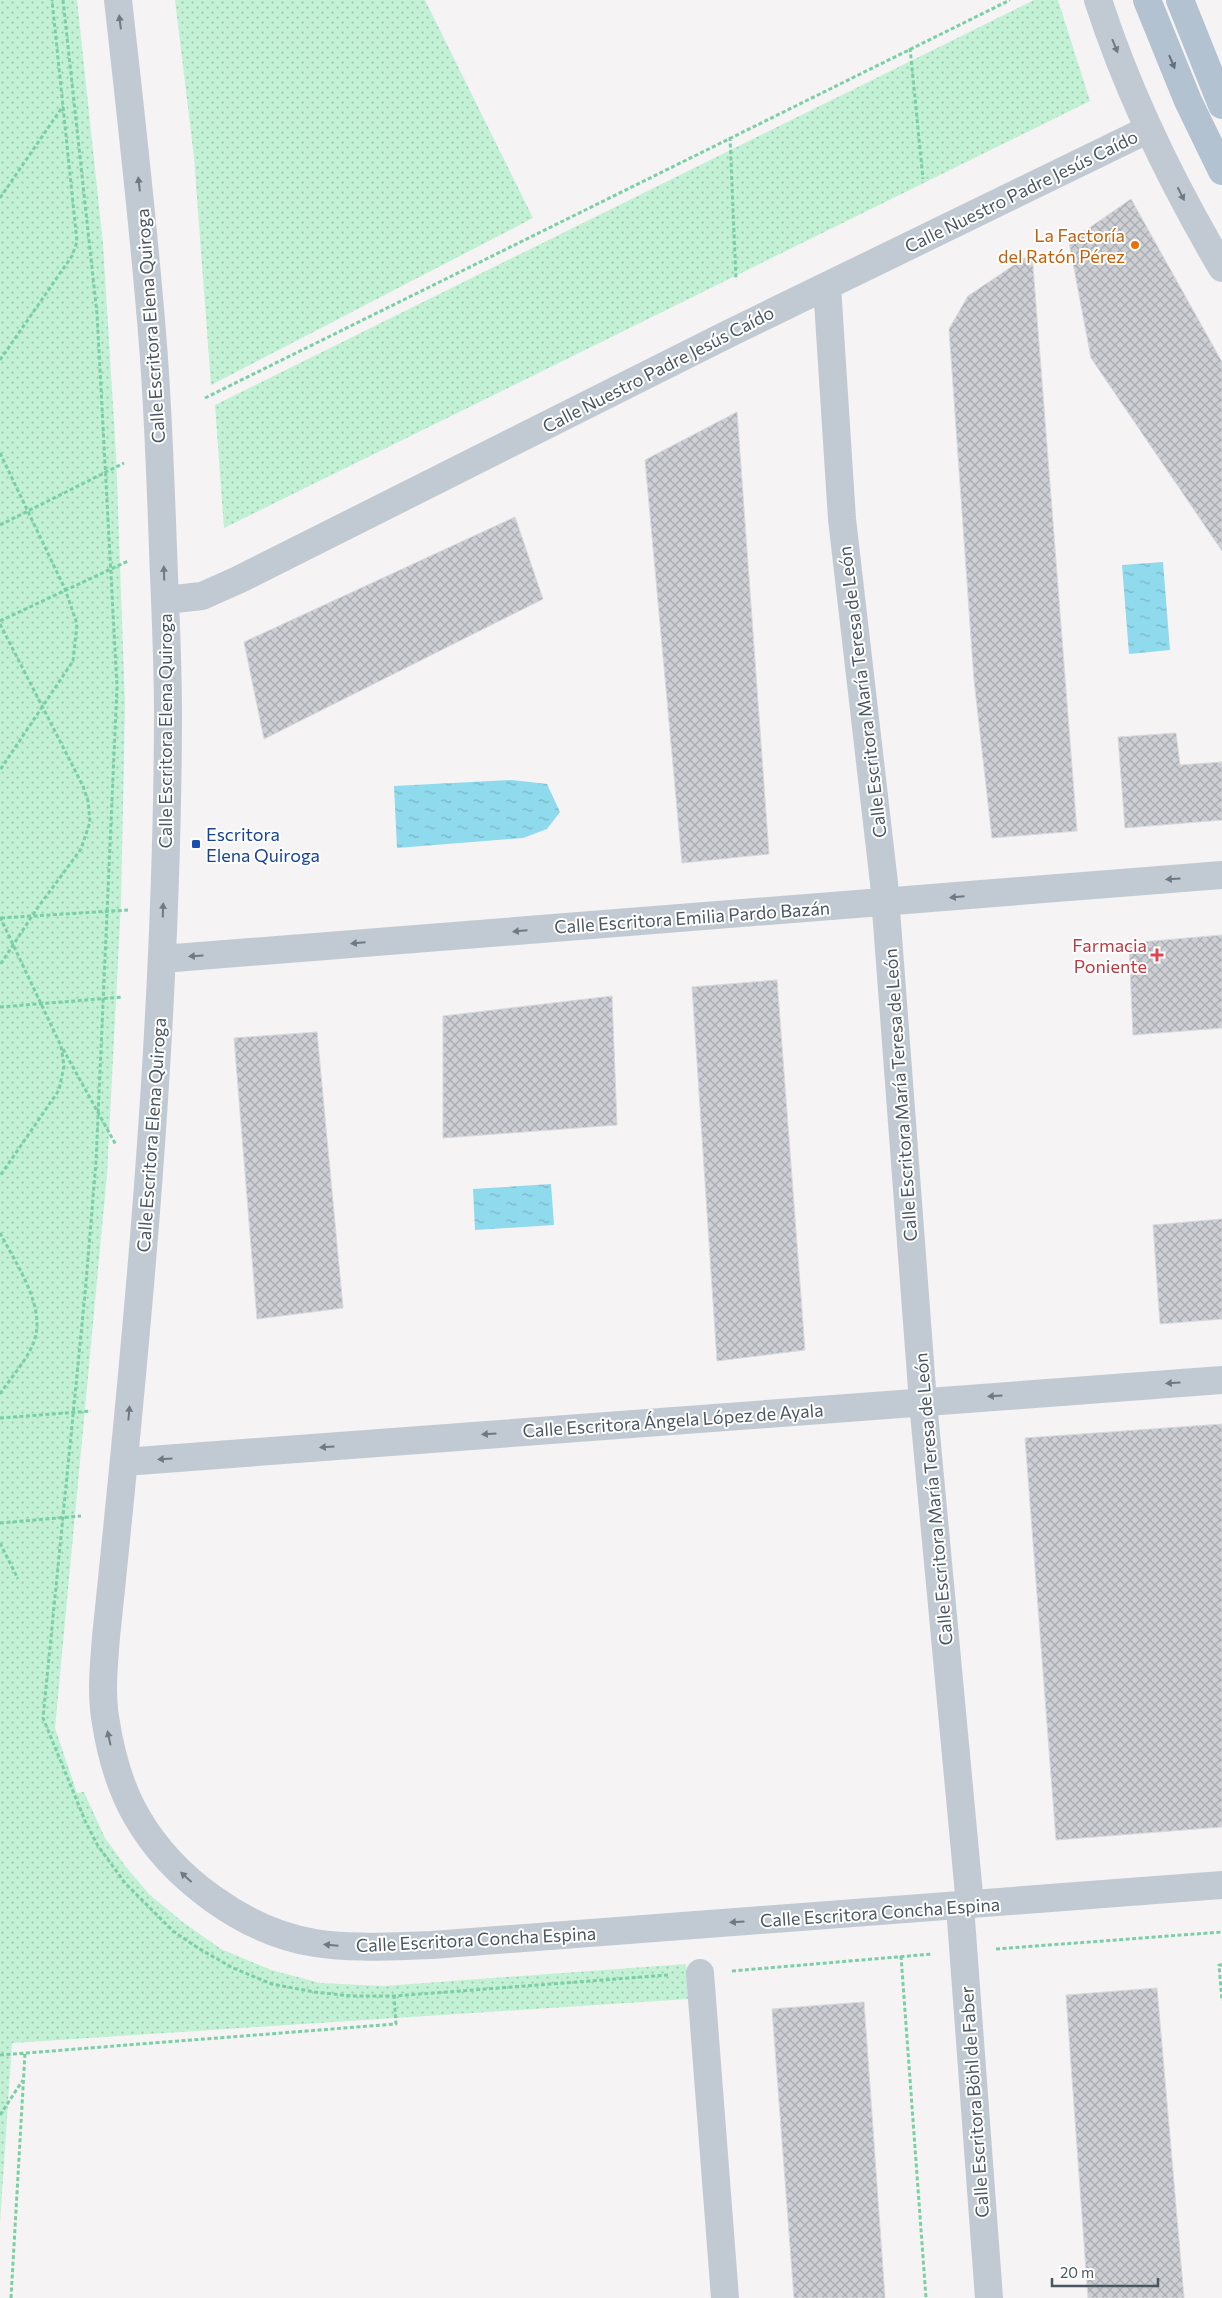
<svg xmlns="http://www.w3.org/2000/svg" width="1222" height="2298" viewBox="0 0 1222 2298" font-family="Commissioner,sans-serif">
	<defs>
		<pattern id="grass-dots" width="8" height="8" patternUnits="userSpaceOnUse" patternTransform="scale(1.25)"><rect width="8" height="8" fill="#c3f1d5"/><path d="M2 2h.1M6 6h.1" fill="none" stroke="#a0c6b0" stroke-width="1.8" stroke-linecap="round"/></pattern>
		<pattern id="water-ripples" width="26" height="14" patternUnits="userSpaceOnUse" patternTransform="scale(1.25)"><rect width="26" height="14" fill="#90daee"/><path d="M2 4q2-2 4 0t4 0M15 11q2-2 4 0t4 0" fill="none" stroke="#78b4c4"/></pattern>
		<pattern id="building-cross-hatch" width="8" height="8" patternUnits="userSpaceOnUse" patternTransform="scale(1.25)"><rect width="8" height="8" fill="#cdcfd5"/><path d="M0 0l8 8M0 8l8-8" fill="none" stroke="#a8abb0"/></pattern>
	</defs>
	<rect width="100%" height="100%" fill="#f5f3f3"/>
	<path fill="url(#grass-dots)" d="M0 0H77L103 244 116 454 125 705 121 903 107 1174 55 1728 77 1793 84 1792 105 1838 126 1867 150 1895 184 1923 221 1949 271 1970 320 1983 384 1986 686 1964 688 1999 12 2043 0 2223Z
		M175 0H425L533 218 211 385 194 157Z
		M1034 0H1058L1090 101 224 528 215 405Z"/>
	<path fill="url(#water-ripples)" d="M1163 562 1170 650 1129 654 1122 565Z
		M512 780 547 784 560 812 547 829 523 838 397 848 394 786Z
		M551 1184 554 1225 475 1230 473 1189Z"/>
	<path fill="url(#building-cross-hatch)" stroke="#d7d9de" d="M1131 199 1222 362V551L1091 358 1069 242Z
		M1032 253 1077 831 992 838 974 680 949 329 968 296Z
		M737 412 769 854 682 863 645 460Z
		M515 517 543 599 264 739 244 642Z
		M1176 733 1180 765 1222 762V820L1125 828 1118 737Z
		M1222 935V1028L1133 1035 1129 943Z
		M777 980 805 1350 717 1361 692 987Z
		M612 996 617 1125 443 1138V1016Z
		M317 1032 343 1308 257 1319 234 1038Z
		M1222 1219V1319L1160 1324 1153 1225Z
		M1222 1424V1827L1056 1840 1025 1438Z
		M1157 1988 1184 2298H1088L1066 1995Z
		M864 2002 885 2298H794L772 2009Z"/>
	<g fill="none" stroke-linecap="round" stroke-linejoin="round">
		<path stroke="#7ad0a6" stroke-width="3" stroke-dasharray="4 2.5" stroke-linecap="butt" d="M63 0 97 314 117 687 96 1162 85 1294 43 1718 86 1823 98 1846 125 1883 173 1931 198 1948 233 1968 272 1984 314 1992 352 1996H394L668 1975
			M910 48 923 179
			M730 137 736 280
			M0 198 63 106
			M0 360 72 256 77 242 52 0
			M205 398 1010 0
			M0 453 65 589 77 624 73 661 0 770
			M0 525 124 463
			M0 621 128 561
			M0 624 83 786 88 801 90 822 81 849 36 910 0 965
			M0 917 61 1046 64 1066 59 1090 0 1176
			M1 918 128 910
			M0 1007 123 997
			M63 1049 116 1145
			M0 1233C15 1262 45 1305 35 1338 30 1357 11 1377 0 1394
			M0 1418 91 1411
			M0 1523 81 1516
			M0 1543 18 1579
			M996 1949 1222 1932
			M901 1956 926 2298
			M1222 1965H1219L1222 2001
			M732 1971 932 1954
			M0 2055 396 2024 394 1996
			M0 2115 23 2080
			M11 2298 25 2053"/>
		<path stroke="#c1cad2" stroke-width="28" d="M118 0C131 115 144 229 153 345 159 421 161 499 164 575 166 622 168 669 168 716 167 1024 138 1331 106 1637 104 1663 101 1691 105 1717 110 1751 120 1788 137 1817 172 1878 245 1932 315 1943 353 1949 393 1946 432 1945L1222 1885
			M1098 0C1128 93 1172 183 1222 268
			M827 286 842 519 884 883 923 1402 970 1905
			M165 600 202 596 238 580 728 334 1149 129
			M162 959 1222 875
			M124 1462 1222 1380
			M960 1906 989 2298
			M700 1973 725 2298"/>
		<path stroke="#b3c2d1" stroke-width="28" d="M1147 0 1188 101 1222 171
			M1180 0 1222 105"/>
	</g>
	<defs><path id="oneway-solid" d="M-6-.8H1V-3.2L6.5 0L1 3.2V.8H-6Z" transform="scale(1.25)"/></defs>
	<g fill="#6e7983">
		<use href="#oneway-solid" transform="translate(120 22) rotate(-97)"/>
		<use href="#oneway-solid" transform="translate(1115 46) rotate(68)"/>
		<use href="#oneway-solid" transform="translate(139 184) rotate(-97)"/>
		<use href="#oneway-solid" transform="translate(1181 194) rotate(63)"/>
		<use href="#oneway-solid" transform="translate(164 573) rotate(-92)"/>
		<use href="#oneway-solid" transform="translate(1173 879) rotate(176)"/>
		<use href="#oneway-solid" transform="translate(957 897) rotate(175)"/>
		<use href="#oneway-solid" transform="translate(163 910) rotate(-88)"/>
		<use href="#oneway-solid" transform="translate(520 931) rotate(175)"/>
		<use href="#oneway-solid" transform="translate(358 943) rotate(175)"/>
		<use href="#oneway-solid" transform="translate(196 956) rotate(176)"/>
		<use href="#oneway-solid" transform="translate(1173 1383) rotate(176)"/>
		<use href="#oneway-solid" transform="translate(995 1396) rotate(176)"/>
		<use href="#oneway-solid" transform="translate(129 1413) rotate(-85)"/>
		<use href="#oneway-solid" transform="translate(489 1434) rotate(176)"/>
		<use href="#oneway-solid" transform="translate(327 1447) rotate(176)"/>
		<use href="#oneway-solid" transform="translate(165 1459) rotate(176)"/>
		<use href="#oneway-solid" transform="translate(109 1738) rotate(-102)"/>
		<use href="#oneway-solid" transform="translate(186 1877) rotate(-138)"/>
		<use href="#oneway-solid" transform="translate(737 1922) rotate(176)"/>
		<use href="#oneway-solid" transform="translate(331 1945) rotate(-175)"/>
	</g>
	<use fill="#64717d" href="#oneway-solid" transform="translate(1172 62) rotate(67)"/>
	<circle fill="#e8710a" stroke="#fff" stroke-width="2" cx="1135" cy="245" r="5"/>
	<rect fill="#1a4fb4" stroke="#fff" stroke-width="2" x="191" y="839" width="10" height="10" rx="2.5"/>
	<path fill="#e0444e" stroke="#fff" stroke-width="2" d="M1154.5 947.5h5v5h5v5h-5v5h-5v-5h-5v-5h5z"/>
	<g text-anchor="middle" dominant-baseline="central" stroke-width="4" stroke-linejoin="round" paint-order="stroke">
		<g font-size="18" fill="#4a5661" stroke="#fff">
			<text transform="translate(1021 191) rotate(-26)">Calle Nuestro Padre Jesús Caído</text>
			<text transform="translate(150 326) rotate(-94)">Calle Escritora Elena Quiroga</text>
			<text transform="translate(658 369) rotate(-27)">Calle Nuestro Padre Jesús Caído</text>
			<text transform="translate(862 692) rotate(-97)">Calle Escritora María Teresa de León</text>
			<text transform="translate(165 731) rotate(-90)">Calle Escritora Elena Quiroga</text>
			<text transform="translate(692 917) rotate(-4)">Calle Escritora Emilia Pardo Bazán</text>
			<text transform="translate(900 1095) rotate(-94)">Calle Escritora María Teresa de León</text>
			<text transform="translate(151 1135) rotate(-86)">Calle Escritora Elena Quiroga</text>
			<text transform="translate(673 1420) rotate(-4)">Calle Escritora Ángela López de Ayala</text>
			<text transform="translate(933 1499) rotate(-95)">Calle Escritora María Teresa de León</text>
			<text transform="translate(880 1912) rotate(-4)">Calle Escritora Concha Espina</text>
			<text transform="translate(476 1939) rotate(-3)">Calle Escritora Concha Espina</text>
			<text transform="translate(974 2102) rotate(-94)">Calle Escritora Böhl de Faber</text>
		</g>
		<g font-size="18" fill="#c56008" stroke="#fff" text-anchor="end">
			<text x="1125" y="235">La Factoría<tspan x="1125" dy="21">del Ratón Pérez</tspan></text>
		</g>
		<g font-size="18" fill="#164399" stroke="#fff" text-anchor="start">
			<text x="206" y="834">Escritora<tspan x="206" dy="21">Elena Quiroga</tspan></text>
		</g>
		<g font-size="18" fill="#be3a42" stroke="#fff" text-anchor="end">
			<text x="1147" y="945">Farmacia<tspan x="1147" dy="21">Poniente</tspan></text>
		</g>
	</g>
	<path d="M1052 2278v8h106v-8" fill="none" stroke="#4a5661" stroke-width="2.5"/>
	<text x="1060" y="2278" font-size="15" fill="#4a5661" stroke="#ffffff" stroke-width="4" paint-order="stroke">20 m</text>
</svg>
